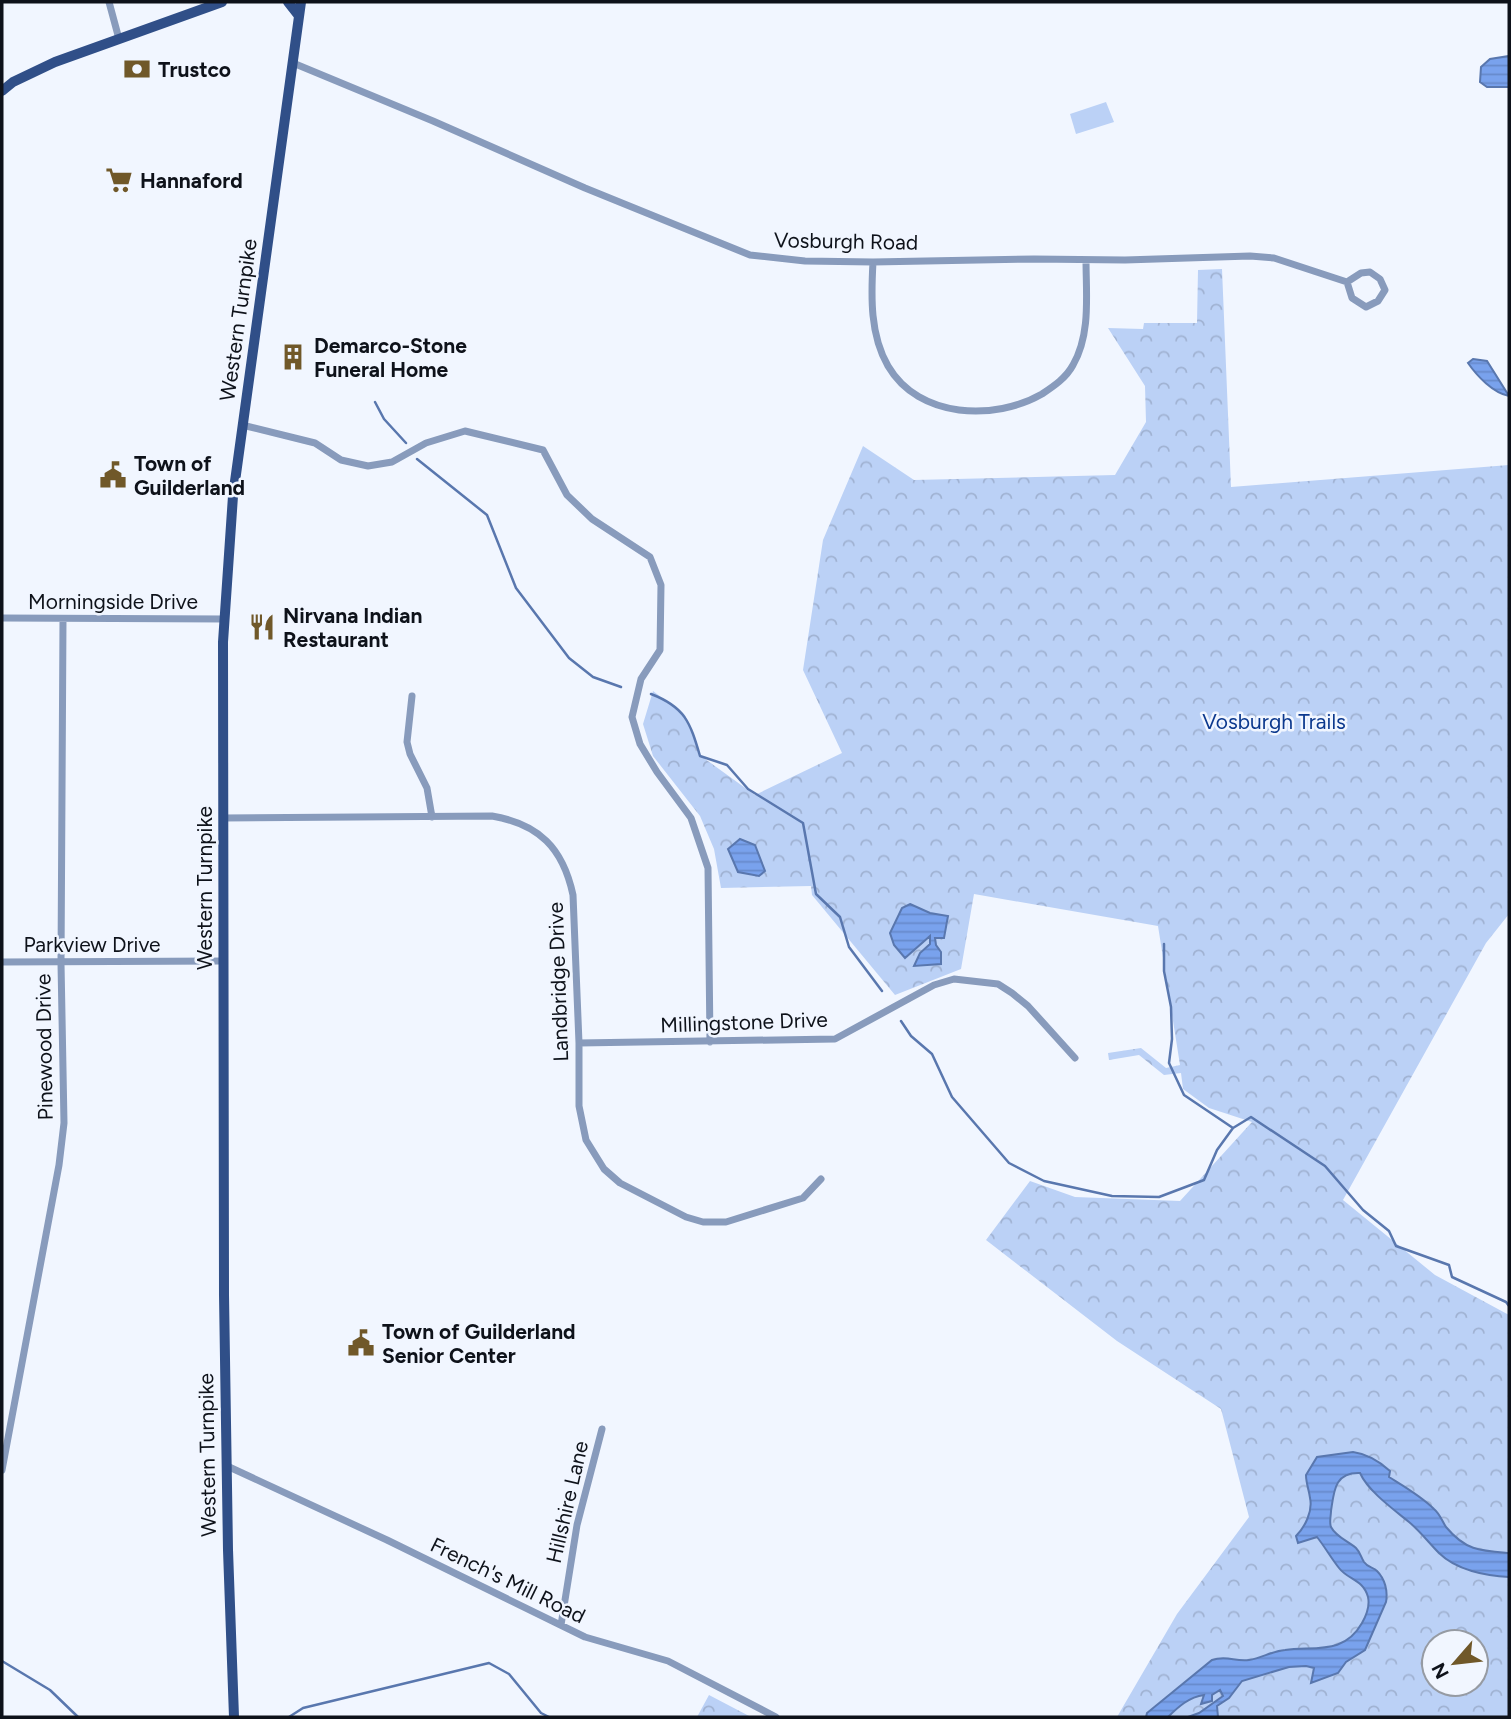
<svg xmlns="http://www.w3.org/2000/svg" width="1511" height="1719" viewBox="0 0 1511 1719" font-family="Figtree,sans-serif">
	<defs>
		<pattern id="park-crowns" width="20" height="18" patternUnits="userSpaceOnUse" patternTransform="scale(1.75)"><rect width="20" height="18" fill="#bbd1f6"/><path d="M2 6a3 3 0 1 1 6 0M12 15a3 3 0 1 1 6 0" fill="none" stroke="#a0b2d2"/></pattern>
		<pattern id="water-rules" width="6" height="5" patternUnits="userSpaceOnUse" patternTransform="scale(1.75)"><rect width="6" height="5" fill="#79a2ed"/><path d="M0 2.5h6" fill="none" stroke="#678acb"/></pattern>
	</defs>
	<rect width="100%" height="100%" fill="#f1f6ff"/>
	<path fill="url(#park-crowns)" fill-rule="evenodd" d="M1222 269 1231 487 1509 465V914L1486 943 1343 1200 1435 1275 1509 1315V1717H1117L1177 1614 1249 1517 1221 1409 1117 1341 986 1240 1030 1181 1075 1197 1180 1201 1252 1122 1209 1108 1183 1089 1181 1073 1164 1075 1139 1055 1109 1060 1108 1053 1141 1048 1166 1068 1180 1065 1158 926 974 894 961 969 895 995 812 895 811 886 721 888 714 849 700 816 653 756 643 724 653 691 685 715 701 756 755 795 842 753 803 670 823 540 863 446 914 480 1115 475 1146 422 1145 386 1108 328 1143 329 1144 323H1197L1198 270ZM1434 1642H1476V1684H1434Z
		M709 1695 751 1717H697Z"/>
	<path fill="#bbd1f6" d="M1106 102 1114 122 1076 134 1070 114Z"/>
	<path fill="url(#water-rules)" stroke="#5977ae" stroke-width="2" d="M1509 56V87H1487L1480 82 1481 67 1490 59Z
		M1473 359 1487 361 1509 396C1493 393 1477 376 1468 363Z
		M740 839 755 845 765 871 759 876 738 872 728 849Z
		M910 904 930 913 948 916 944 938H935L936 945 941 952V964L914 966 920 953 930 944V936L905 958 894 945 890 933 902 908Z
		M1353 1452C1368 1454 1379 1461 1390 1471L1389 1477C1405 1487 1421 1496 1434 1509 1440 1514 1442 1521 1446 1527 1466 1551 1481 1551 1509 1553V1577C1486 1576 1456 1570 1439 1553 1429 1543 1420 1531 1409 1522 1393 1509 1368 1491 1360 1473 1334 1472 1334 1492 1331 1511 1331 1516 1329 1522 1331 1527 1336 1537 1348 1541 1356 1548 1360 1552 1361 1557 1364 1562 1368 1568 1373 1567 1377 1571 1385 1579 1388 1591 1386 1602L1365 1650 1346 1662 1338 1673 1311 1683 1314 1668 1306 1666 1289 1667 1242 1681 1229 1698 1217 1706 1218 1717H1188L1199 1713 1223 1696 1220 1690 1212 1695V1701L1201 1704 1204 1695C1189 1697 1178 1707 1168 1717H1146L1147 1713 1212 1660C1227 1655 1235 1662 1249 1660 1262 1658 1272 1651 1285 1650 1315 1646 1344 1655 1362 1623 1366 1616 1370 1606 1368 1597 1363 1579 1348 1580 1339 1568 1331 1558 1325 1547 1317 1537L1298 1543 1296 1536C1305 1527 1313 1511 1310 1498 1309 1490 1306 1483 1306 1475L1317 1457Z"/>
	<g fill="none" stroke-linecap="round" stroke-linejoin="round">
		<path stroke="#5977ae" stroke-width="2.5" d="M375 402 384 419 406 443
			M417 459 487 515 516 588 569 658 593 677 621 687
			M651 694C685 707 690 722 700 756L727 765 748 789 803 823 816 894 840 917 849 947 882 991
			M1164 944V971L1171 1007 1172 1039 1169 1063 1184 1095 1233 1128 1251 1117 1325 1166 1363 1210 1389 1231 1396 1246 1449 1265 1452 1277 1506 1302 1509 1306
			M901 1021 911 1036 932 1054 952 1097 1009 1163 1044 1181 1112 1196 1159 1197 1204 1180 1217 1150 1233 1128
			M2 1661 50 1690 78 1717
			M289 1717 303 1708 489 1663 509 1674 541 1713 549 1717"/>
		<path stroke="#889bbc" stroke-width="7" d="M109 2 119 39
			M293 63 433 121 585 188 750 255 805 261 873 262 1034 259 1125 260 1250 256 1274 258 1347 282
			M873 262C871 297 870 335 888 366 919 419 995 421 1042 394 1054 386 1066 378 1073 365 1091 334 1086 294 1086 260
			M1370 272 1380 279 1385 290 1378 301 1366 307 1352 298 1347 282 1361 273Z
			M242 425 315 443 341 460 368 466 392 462 426 443 465 431 543 450 567 495 592 519 650 557 661 585 660 650 641 679 632 717 640 744 657 772 691 818 708 868 710 1042
			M2 618 225 619
			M412 696 407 742 410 754 427 788 432 817
			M223 818 492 816C539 824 563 848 573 895L579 1043V1106L586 1140 604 1169 620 1183 686 1217 703 1222H726L803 1198 821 1179
			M2 962 224 961
			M579 1043 835 1039 934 985 954 979 998 984 1012 993 1028 1006 1075 1058
			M227 1466 387 1540 585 1637 668 1661 776 1717
			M2 1470 59 1165 64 1123 61 963 63 619
			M561 1625 577 1525 602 1429"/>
		<path stroke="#304f88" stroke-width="10" d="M288 2 299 16
			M2 91 13 82 55 62 222 2
			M234 1717 228 1550 224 1295 223 642 233 496 301 2"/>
	</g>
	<defs>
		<g id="bank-bare" transform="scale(2.1)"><path d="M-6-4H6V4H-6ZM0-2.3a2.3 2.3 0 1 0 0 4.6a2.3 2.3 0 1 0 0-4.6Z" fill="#705829" stroke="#f1f6ff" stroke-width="2.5" paint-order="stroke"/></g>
		<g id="supermarket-bare" transform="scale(2.1)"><path d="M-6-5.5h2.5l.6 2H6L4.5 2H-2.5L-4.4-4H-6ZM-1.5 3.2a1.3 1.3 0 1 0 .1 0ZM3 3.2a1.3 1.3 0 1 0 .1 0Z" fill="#705829" stroke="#f1f6ff" stroke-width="2.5" paint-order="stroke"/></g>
		<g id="building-bare" transform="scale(2.1)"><path d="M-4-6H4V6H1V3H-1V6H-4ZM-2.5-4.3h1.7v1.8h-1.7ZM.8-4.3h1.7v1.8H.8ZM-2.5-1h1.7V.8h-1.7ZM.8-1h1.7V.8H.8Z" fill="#705829" stroke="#f1f6ff" stroke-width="2.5" paint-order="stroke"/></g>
		<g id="civic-bare" transform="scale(2.1)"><path d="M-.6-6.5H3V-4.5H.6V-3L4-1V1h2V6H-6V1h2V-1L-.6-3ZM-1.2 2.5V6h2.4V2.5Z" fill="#705829" stroke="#f1f6ff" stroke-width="2.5" paint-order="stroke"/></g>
		<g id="restaurant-bare" transform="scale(2.1)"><path d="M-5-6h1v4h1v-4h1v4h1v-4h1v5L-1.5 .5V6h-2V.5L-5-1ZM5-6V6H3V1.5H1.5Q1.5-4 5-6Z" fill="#705829" stroke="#f1f6ff" stroke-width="2.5" paint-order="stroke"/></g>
	</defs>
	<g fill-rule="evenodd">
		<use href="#bank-bare" x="137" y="69"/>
		<use href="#supermarket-bare" x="119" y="180"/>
		<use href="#building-bare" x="293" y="357"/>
		<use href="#civic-bare" x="113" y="475"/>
		<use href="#restaurant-bare" x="262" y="627"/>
		<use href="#civic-bare" x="361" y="1343"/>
	</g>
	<g text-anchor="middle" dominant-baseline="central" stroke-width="5" stroke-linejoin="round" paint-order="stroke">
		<g font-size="21" font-weight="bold" fill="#0e121a" stroke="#f1f6ff" text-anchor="start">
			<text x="158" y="69">Trustco</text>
			<text x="140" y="180">Hannaford</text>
			<text x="314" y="345">Demarco-Stone<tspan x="314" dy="24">Funeral Home</tspan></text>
			<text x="134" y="463">Town of<tspan x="134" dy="24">Guilderland</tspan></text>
			<text x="283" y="615">Nirvana Indian<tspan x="283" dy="24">Restaurant</tspan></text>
			<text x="382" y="1331">Town of Guilderland<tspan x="382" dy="24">Senior Center</tspan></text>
		</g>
		<g font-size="21" fill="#0e121a" stroke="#f1f6ff">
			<text transform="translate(846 241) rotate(1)">Vosburgh Road</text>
			<text transform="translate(238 320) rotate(-82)">Western Turnpike</text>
			<text x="113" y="601">Morningside Drive</text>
			<text transform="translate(204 888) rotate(-90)">Western Turnpike</text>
			<text x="92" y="944">Parkview Drive</text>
			<text transform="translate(558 982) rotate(-92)">Landbridge Drive</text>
			<text transform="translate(744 1022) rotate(-2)">Millingstone Drive</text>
			<text transform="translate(44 1047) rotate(-91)">Pinewood Drive</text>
			<text transform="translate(207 1455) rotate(-91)">Western Turnpike</text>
			<text transform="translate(567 1502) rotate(-77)">Hillshire Lane</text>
			<text transform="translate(508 1580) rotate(26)">French's Mill Road</text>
		</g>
		<g font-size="21" fill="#0c398e" stroke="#f1f6ff">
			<text x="1274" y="721">Vosburgh Trails</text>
		</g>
	</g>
	<rect width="1511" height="1719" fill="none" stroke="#0e121a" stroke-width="7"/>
	<g transform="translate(1455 1663) rotate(242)"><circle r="33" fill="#f1f6ff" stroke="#969ba3" stroke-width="2"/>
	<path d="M0-5L12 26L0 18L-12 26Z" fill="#705829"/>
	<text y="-10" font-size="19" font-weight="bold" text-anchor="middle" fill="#0e121a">N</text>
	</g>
</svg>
